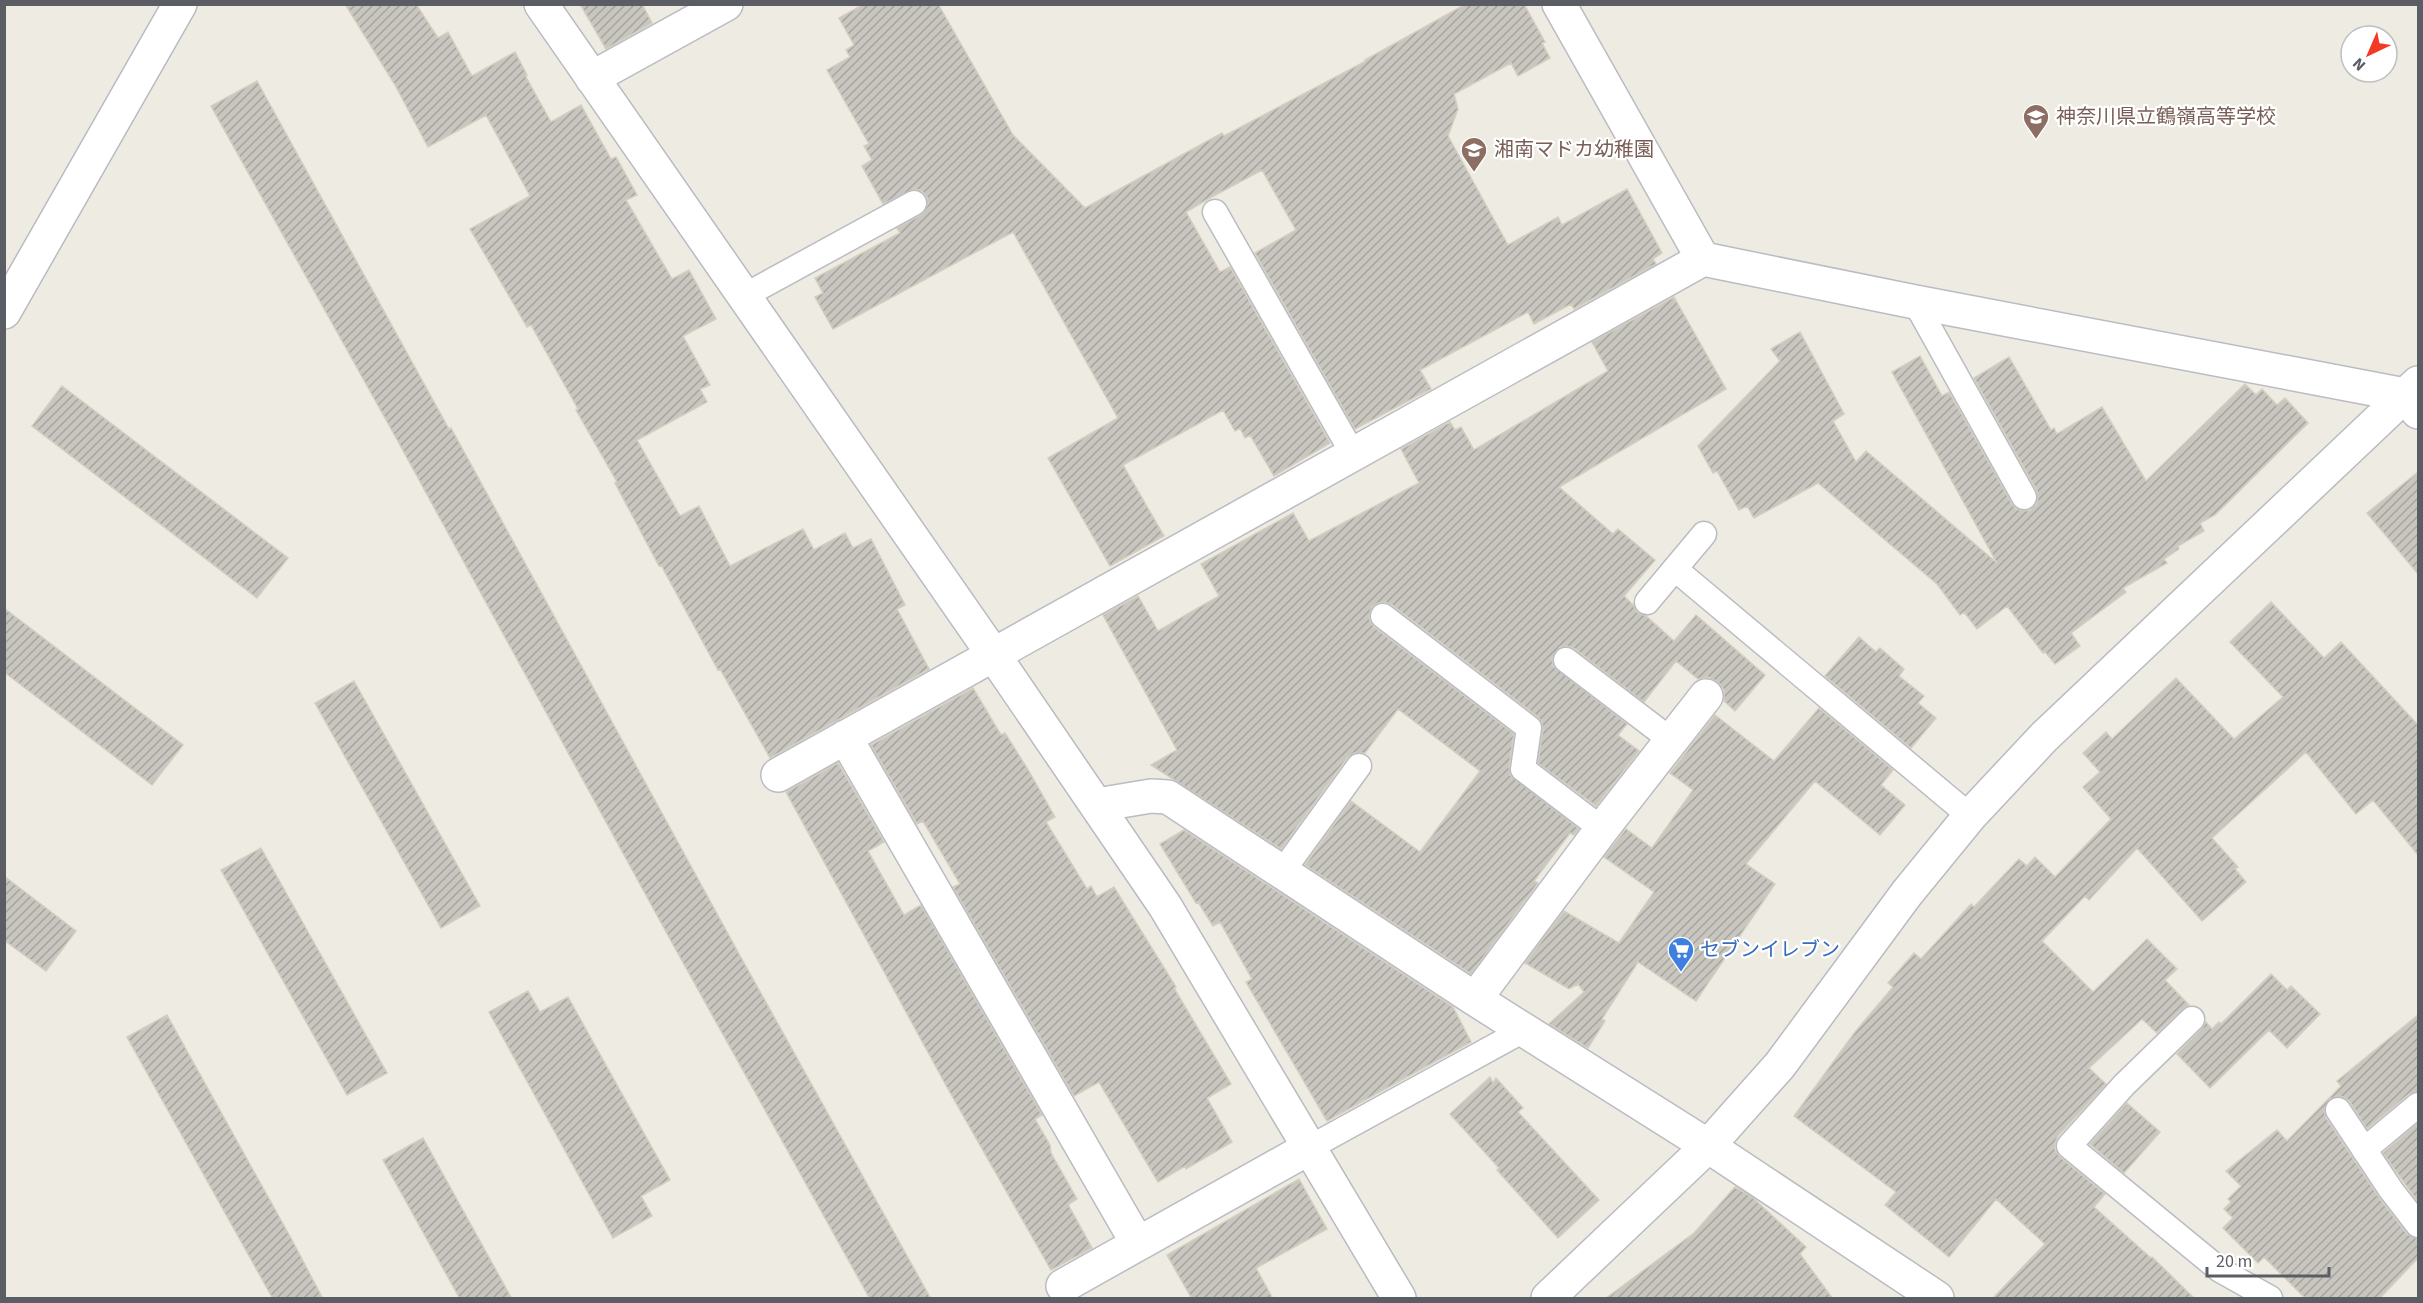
<svg xmlns="http://www.w3.org/2000/svg" width="2423" height="1303" viewBox="0 0 2423 1303" font-family="'Source Sans 3','Noto Sans JP',sans-serif">
	<defs>
		<pattern id="building-hatch" width="6" height="6" patternUnits="userSpaceOnUse" patternTransform="scale(1.5)"><rect width="6" height="6" fill="#c9c6bf"/><path d="M-1 1l2-2M0 6l6-6M5 7l2-2" fill="none" stroke="#a6a49f"/></pattern>
	</defs>
	<rect width="100%" height="100%" fill="#eeece2"/>
	<path fill="url(#building-hatch)" stroke="#d3cec0" stroke-width="1.5" d="M345 4H416L438 38 448 32 472 76 515 52 527 75 526 77 551 122 581 105 611 159 616 157 637 195 626 200 672 279 689 270 716 319 683 336 710 385 700 389 707 402 637 440 680 516 699 506 730 566 803 529 814 550 845 533 853 548 871 539 905 605 897 609 929 669 770 758 720 669 718 670 661 565 659 566 615 483 617 482 576 410 578 409 531 325 527 327 470 229 530 196 486 115 428 147 395 85Z
		M580 4H642L652 23 606 49Z
		M864 4H938L1013 135 1085 208 1222 133 1224 136 1366 61 1365 60 1466 4H1524L1545 42 1542 43 1550 58 1518 76 1511 63 1454 94 1458 109 1448 136 1508 245 1558 217 1562 225 1627 189 1662 253 1653 259 1656 264 1574 309 1571 304 1534 324 1528 312 1420 370 1431 389 1355 429 1255 253 1296 230 1262 170 1208 199 1186 212 1220 272 1230 267 1330 443 1274 476 1250 435 1245 438 1240 428 1235 431 1223 410 1123 465 1164 536 1110 566 1048 458 1118 418 1013 232 833 329 815 297 823 293 815 278 900 233 897 228 921 215 928 204 927 197 922 191 914 189 883 204 862 166 872 160 864 146 869 144 827 70 850 57 846 50 854 45 839 18Z
		M257 81 449 429 451 428 738 952 931 1299H870L671 941 395 436 211 106Z
		M1674 297 1726 389 1559 487 1613 534 1618 529 1655 560 1624 596 1633 605 1637 612 1646 616 1674 641 1696 615 1765 675 1735 711 1724 701V690L1718 682 1708 677 1698 679 1676 661 1644 702 1575 649 1567 646 1560 647 1552 658 1553 666 1627 724 1618 735 1639 751 1596 806 1538 763 1543 729 1542 722 1538 717 1392 605 1385 602 1378 603 1372 607 1369 614 1370 621 1374 627 1514 734 1509 767 1510 775 1579 829 1574 835 1570 833 1534 881 1538 883 1471 974 1305 865 1351 801 1420 852 1480 771 1398 709 1365 753H1354L1347 758 1281 849 1151 765 1177 750 1103 615 1138 596 1158 631 1219 596 1201 564 1293 513 1309 541 1419 483 1401 449 1450 422 1455 430 1461 427 1474 450 1608 371 1592 342Z
		M1800 332 1844 414 1833 421 1856 462 1866 451 1997 563 1892 372 1920 356 1942 396 1949 392 2012 504 2016 509 2023 511 2030 510 2036 505 2038 498 2037 491 1974 378 2009 357 2051 430 2054 428 2057 434 2102 407 2146 481 2245 384 2256 395 2262 389 2277 405 2285 398 2308 423 2215 515 2200 523 2204 531 2178 546 2179 549 2164 559 2167 563 2123 588 2126 592 2071 633 2080 646 2055 664 2045 652 2043 653 2007 606 1977 629 1964 612 1960 615 1937 584 1818 483 1754 518 1747 506 1739 510 1717 471 1713 473 1698 446 1780 361 1771 349Z
		M62 386 288 558 257 598 32 426Z
		M2418 472V574L2367 513Z
		M2271 602 2324 658 2341 642 2418 725V855L2373 800 2356 814 2306 752 2212 838 2238 867 2235 869 2246 882 2202 921 2137 848 2089 900 2085 896 2042 941 2093 992 2147 939 2177 969 2165 980 2189 1005 2182 1009 2157 1033 2142 1019 2089 1068 2106 1084 2058 1136 2055 1143V1150L2060 1157 2105 1194 2094 1207 2151 1258 2152 1257 2195 1299H1992L2045 1244 1996 1199 1949 1257 1885 1205 1896 1192 1794 1116 1855 1032 1893 987 1888 983 1914 953 1921 959 1971 904 1974 907 2019 859 2027 866 2035 857 2055 877 2111 819 2083 787 2100 772 2083 753 2106 732 2112 739 2176 678 2234 739 2283 697 2230 642Z
		M4 608 183 745 152 785 4 672Z
		M1859 637 1876 652 1880 648 1904 669 1899 676 1924 696 1918 703 1936 718 1911 748 1825 676Z
		M354 681 480 906 441 928 315 703Z
		M973 688 1001 735 1005 733 1027 768 1055 817 1046 822 1087 889 1091 886 1097 897 1114 887 1176 987 1174 988 1231 1084 1207 1098 1232 1142 1186 1169 1185 1166 1158 1182 1099 1082 1074 1096 953 887 960 884 923 821 917 824 871 745Z
		M1819 708 1893 770 1881 785 1905 805 1880 835 1815 781 1746 864 1775 884 1696 1001 1638 962 1602 1019 1605 1021 1588 1048 1549 1024 1584 992 1578 984 1569 989 1525 963 1564 911 1619 943 1654 892 1604 857 1626 829 1652 848 1693 790 1670 773 1715 715 1774 761Z
		M838 763 884 842 868 851 904 915 921 905 1042 1115 1035 1119 1050 1145 1051 1153 1077 1199 1069 1204V1206L1092 1248 1051 1270 948 1089 786 792Z
		M1184 830 1453 1007 1471 1042 1327 1121 1246 982 1252 979 1220 922 1213 926 1198 902 1196 903 1160 844Z
		M261 848 387 1073 347 1095 221 870Z
		M4 876 76 931 46 971 4 940Z
		M2271 974 2287 990 2291 986 2320 1014 2287 1048 2269 1030 2210 1088 2177 1054 2202 1029 2206 1022 2212 1029 2219 1022 2221 1024Z
		M528 991 540 1012 568 997 670 1180 641 1196 652 1216 613 1238 489 1012Z
		M167 1015 292 1240 323 1299H273L127 1037Z
		M2418 1015V1091L2409 1094 2367 1129 2350 1102 2344 1097 2337 1096 2330 1099 2324 1110 2326 1118 2380 1199 2407 1234 2418 1239V1258L2379 1299H2306L2264 1257 2258 1263 2223 1228 2233 1218 2224 1209 2231 1202 2228 1199 2241 1186 2226 1171 2277 1130 2287 1141 2341 1086 2337 1081Z
		M1490 1077 1493 1083 1496 1078 1523 1108 1518 1112 1599 1200 1558 1238 1497 1170 1499 1168 1450 1114Z
		M2127 1103 2160 1132 2124 1173 2090 1144Z
		M2418 1123V1202L2383 1153Z
		M423 1138 512 1299H460L383 1160Z
		M1299 1179 1327 1229 1256 1268 1273 1299H1192L1167 1255Z
		M1735 1187 1752 1197 1806 1247 1800 1254 1833 1299H1605L1694 1233Z"/>
	<g fill="none" stroke-linecap="round" stroke-linejoin="round">
		<g stroke="#babcc2" stroke-width="27">
			<path id="lane" d="M1215 212 1353 454
				M744 296 914 203
				M1915 302 2024 497
				M1675 569 1970 816
				M1647 602 1704 534
				M1383 616 1529 728 1523 769 1602 829
				M1566 660 1671 740
				M1282 872 1359 766
				M2192 1019 2124 1085 2069 1146 2220 1270 2270 1298
				M2338 1110 2391 1190 2418 1225
				M1309 1148 1524 1030
				M2364 1150 2418 1105"/>
		</g>
		<g stroke="#babcc2" stroke-width="36">
			<path id="street" d="M1559 4 1703 259
				M592 78 726 4
				M845 737 1138 1244
				M778 775 1703 259 1915 302 2405 395 2418 412
				M1097 805 1151 796 1168 797 1475 999 1708 1146 1937 1298
				M1475 999 1602 829 1706 696
				M1063 1286 1309 1148"/>
		</g>
		<g stroke="#b8bbc1" stroke-width="36">
			<path id="secondary" d="M541 4 993 654 1165 906 1399 1298
				M4 312 180 4
				M1548 1298 1708 1146 1780 1065 1907 893 1970 816 2044 737 2418 383"/>
		</g>
		<use href="#lane" stroke="#fff" stroke-width="24"/>
		<use href="#street" stroke="#fff" stroke-width="33"/>
		<use href="#secondary" stroke="#fff" stroke-width="33"/>
	</g>
	<defs>
		<g id="school-pin" transform="scale(1.35)"><path d="M0 17L-7.5 6A9.5 9.5 0 1 1 7.5 6Z" fill="#8d6e63" stroke="#fff"/><path d="M0-5L7-2L0 1L-7-2ZM-4 1L0 2.5L4 1V4Q0 6-4 4Z" fill="#fff"/></g>
		<g id="supermarket-pin" transform="scale(1.35)"><path d="M0 17L-7.5 6A9.5 9.5 0 1 1 7.5 6Z" fill="#3f7fe0" stroke="#fff"/><path d="M-6-5.5h2.5l.6 2H6L4.5 2H-2.5L-4.4-4H-6ZM-1.5 3.2a1.3 1.3 0 1 0 .1 0ZM3 3.2a1.3 1.3 0 1 0 .1 0Z" fill="#fff"/></g>
	</defs>
	<g fill-rule="evenodd">
		<use href="#school-pin" x="2036" y="117"/>
		<use href="#school-pin" x="1474" y="150"/>
		<use href="#supermarket-pin" x="1681" y="950"/>
	</g>
	<g text-anchor="middle" dominant-baseline="central" stroke-width="4.5" stroke-linejoin="round" paint-order="stroke">
		<g font-size="20" fill="#785e54" stroke="#fff" text-anchor="start">
			<text x="2056" y="117">神奈川県立鶴嶺高等学校</text>
			<text x="1494" y="150">湘南マドカ幼稚園</text>
		</g>
		<g font-size="20" fill="#366cbe" stroke="#fff" text-anchor="start">
			<text x="1700" y="950">セブンイレブン</text>
		</g>
	</g>
	<rect width="2423" height="1303" fill="none" stroke="#5a5e64" stroke-width="12"/>
	<g transform="translate(2369 54) rotate(224)"><circle r="28" fill="#ffffff" stroke="#bdbfc1" stroke-width="1.5"/>
	<path d="M0-4.5L10 22L0 15L-10 22Z" fill="#f33924"/>
	<text y="-9" font-size="16" font-weight="bold" text-anchor="middle" fill="#5a5e64">N</text>
	</g>
	<path d="M2207 1267v9h122v-9" fill="none" stroke="#5a5e64" stroke-width="3"/>
	<text x="2216" y="1267" font-size="18" fill="#5a5e64" stroke="#ffffff" stroke-width="4.5" paint-order="stroke">20 m</text>
</svg>
